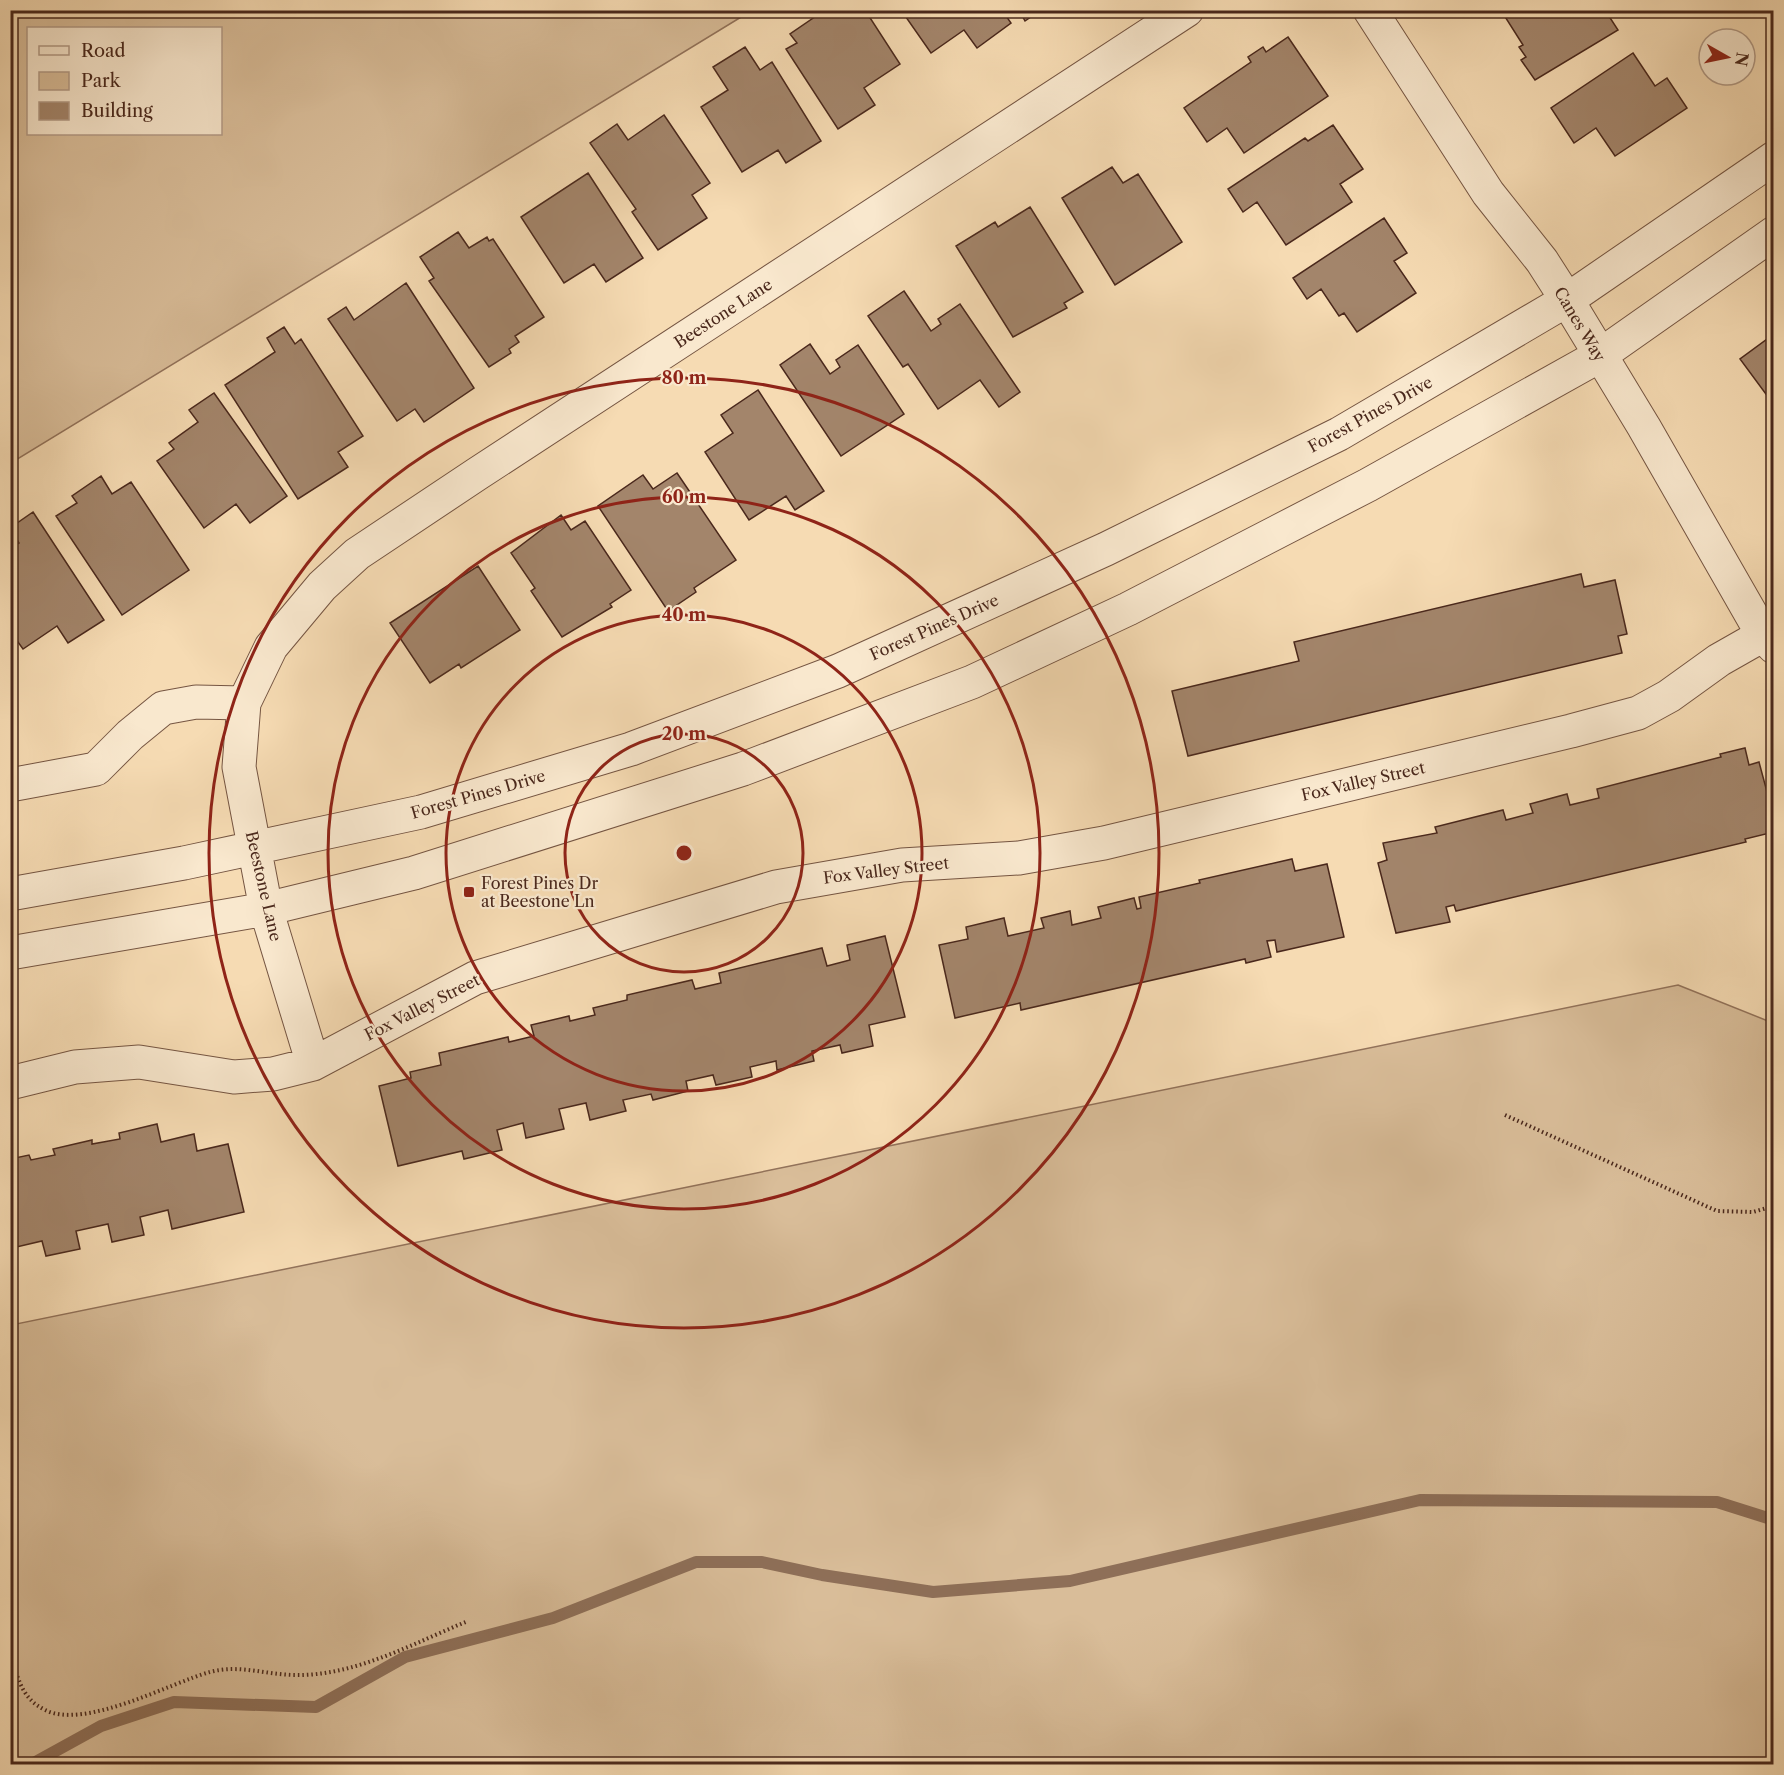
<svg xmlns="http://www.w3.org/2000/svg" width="1784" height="1775" viewBox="0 0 1784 1775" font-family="'Libre Caslon Text',serif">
	<rect width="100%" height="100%" fill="#f6dbb3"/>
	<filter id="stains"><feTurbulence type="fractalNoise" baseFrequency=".00333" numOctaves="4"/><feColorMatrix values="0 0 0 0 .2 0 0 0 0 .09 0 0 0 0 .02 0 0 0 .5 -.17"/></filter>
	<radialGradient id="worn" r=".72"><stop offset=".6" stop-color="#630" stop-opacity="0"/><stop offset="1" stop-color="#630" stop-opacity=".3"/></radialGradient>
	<path fill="#d9bd99" stroke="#92725a" stroke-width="1.5" fill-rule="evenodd" d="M11 10H751V11L11 463ZM28 28H220V134H28Z
		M1678 985 1773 1023V1764H11V1325Z"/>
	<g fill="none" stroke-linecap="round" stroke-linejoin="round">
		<path stroke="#8e6f58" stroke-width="12" d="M32 1764 101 1726 174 1702 316 1707 405 1657 553 1618 696 1562H762L822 1575 933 1592 1070 1581 1420 1500 1717 1502 1774 1520"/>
	</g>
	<path fill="#a3856b" stroke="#4a281c" stroke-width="1.5" d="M825 10H865L900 64 864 88 875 105 838 129 786 49 797 43 790 34Z
		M901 10H1002L1011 23 977 48 964 30 931 53Z
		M1019 10H1041L1025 21Z
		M1505 10H1605L1618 30 1535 80 1521 60 1526 57 1519 47 1523 45 1502 12Z
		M1288 37 1328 96 1244 153 1227 128 1207 142 1184 108 1251 62 1248 57 1263 47 1266 52Z
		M745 47 760 70 772 62 821 141 786 163 778 150 742 172 701 107 728 90 713 67Z
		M1633 53 1655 86 1667 78 1687 108 1615 156 1596 128 1574 143 1551 108Z
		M664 115 710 183 692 195 707 218 658 250 632 212 636 209 590 143 617 124 628 140Z
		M1333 125 1363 169 1340 184 1352 202 1286 245 1257 202 1243 212 1228 189 1305 138 1308 141Z
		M1112 167 1123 183 1138 174 1182 242 1115 285 1062 198Z
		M588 173 643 258 606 282 594 264 564 283 521 217Z
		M1030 207 1083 292 1064 303 1067 308 1013 337 956 246 995 222 998 227Z
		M1384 218 1407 253 1394 261 1416 293 1357 332 1344 313 1339 316 1321 289 1307 299 1293 278Z
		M458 232 469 248 487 237 489 241 493 239 544 317 515 336 519 342 509 349 511 353 489 367 429 281 434 278 420 257Z
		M406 283 474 388 424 422 415 409 397 421 328 319 346 307 354 320Z
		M904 291 931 331 941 324 938 319 960 304 1020 392 999 407 980 380 938 409 908 364 903 367 868 316Z
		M284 327 295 344 301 339 363 436 338 452 348 467 298 499 225 385 275 352 267 338Z
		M1774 334V405L1740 359Z
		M810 344 830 374 840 367 836 360 858 345 904 414 841 456 780 365Z
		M758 390 824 491 795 510 786 496 749 520 705 452 733 433 721 415Z
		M214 393 287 496 250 523 236 504 204 528 157 461 174 449 169 443 198 422 189 410Z
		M677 473 736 560 694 588 696 592 668 611 598 506 643 475 653 489Z
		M101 476 112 494 131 482 189 570 122 615 56 516 77 503 72 496Z
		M33 512 104 620 68 643 57 626 23 649 10 631V549L19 543 10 528Z
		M561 515 571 530 585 521 631 590 610 604 612 607 562 637 531 591 535 588 511 553Z
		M478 566 520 630 461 668 459 664 430 683 390 623Z
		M1581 574 1584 587 1615 580 1627 634 1618 636 1622 653 1188 756 1172 691 1299 661 1294 642Z
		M1745 748 1749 765 1759 762 1774 818V832L1745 839 1746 842 1456 911 1454 905 1446 907 1450 922 1396 933 1378 863 1387 860 1383 843 1437 833 1435 827 1503 810 1506 820 1533 813 1530 804 1567 794 1570 805 1599 798 1597 789 1721 757 1720 754Z
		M1292 859 1295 871 1327 864 1344 937 1277 952 1275 940 1267 941 1271 957 1246 963 1245 959 1021 1010 1020 1003 955 1018 939 945 968 939 966 927 1004 918 1008 936 1044 928 1041 918 1070 911 1072 925 1101 918 1098 907 1134 898 1137 909 1141 908 1139 897 1200 883 1199 880Z
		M885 936 905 1017 869 1025 873 1046 842 1053 840 1045 812 1051 814 1061 777 1070 776 1061 750 1067 752 1077 716 1085 713 1075 686 1081 688 1091 653 1100 651 1094 623 1100 626 1111 590 1120 586 1103 559 1109 564 1129 526 1138 523 1123 497 1130 502 1150 464 1159 462 1151 398 1166 379 1086 411 1078 410 1072 441 1065 439 1053 508 1037 509 1042 534 1036 531 1025 569 1016 570 1021 595 1015 593 1008 627 1000V995L692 980 695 989 721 983 719 973 822 948 827 966 850 960 847 945Z
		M157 1124 161 1142 194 1134 197 1151 228 1144 244 1212 172 1229 168 1210 140 1217 144 1235 112 1242 108 1224 76 1231 80 1249 46 1256 42 1241 12 1248 16 1265 10 1266V1159L29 1155 31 1160 55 1155 53 1149 92 1140V1144L120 1139 119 1133Z"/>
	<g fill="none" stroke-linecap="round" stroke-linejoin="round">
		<g stroke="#755542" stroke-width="35">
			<path id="minor" d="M1370 10 1488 193 1542 261 1567 300 1644 427 1763 635 1774 647
				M10 785 96 769 130 735 163 708 196 702 244 703
				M10 894 184 863 421 812 631 749 838 671 1106 549 1339 434 1567 300 1774 158
				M10 953 266 909 414 873 743 769 972 682 1128 609 1368 485 1599 356 1774 233
				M313 1064 266 909 239 767 244 703 271 647 322 586 357 554 477 474 1187 10
				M10 1083 75 1067 139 1062 234 1077 273 1074 313 1064 475 978 776 887 902 865 1019 858 1104 843 1571 731 1638 713 1669 696 1719 660 1763 635"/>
		</g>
		<path stroke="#4a281c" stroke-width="4" stroke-dasharray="1.5 3" stroke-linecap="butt" d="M1505 1115 1717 1211 1753 1212 1774 1206
			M10 1655C19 1679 21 1698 45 1710 85 1730 170 1683 210 1672 240 1664 266 1675 296 1675 355 1676 414 1643 468 1621"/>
		<use href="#minor" stroke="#f9e8ce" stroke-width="33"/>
	</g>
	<g fill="none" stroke="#8f2418" stroke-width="3">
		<circle cx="684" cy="853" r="119"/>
		<circle cx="684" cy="853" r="238"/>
		<circle cx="684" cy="853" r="356"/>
		<circle cx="684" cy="853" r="475"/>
	</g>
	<rect fill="#8f2418" stroke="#f9e8ce" stroke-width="2" x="463" y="886" width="12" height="12" rx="3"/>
	<g text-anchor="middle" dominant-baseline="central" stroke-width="4.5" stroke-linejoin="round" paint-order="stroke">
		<g font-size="16" fill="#4a281c" stroke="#f9e8ce">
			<text transform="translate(723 313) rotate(-33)">Beestone Lane</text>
			<text transform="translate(1580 324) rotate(59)">Canes Way</text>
			<text transform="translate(1370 414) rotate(-29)">Forest Pines Drive</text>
			<text transform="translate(934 627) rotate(-24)">Forest Pines Drive</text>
			<text transform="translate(1363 781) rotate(-13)">Fox Valley Street</text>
			<text transform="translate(478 794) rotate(-16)">Forest Pines Drive</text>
			<text transform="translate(886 870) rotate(-7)">Fox Valley Street</text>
			<text transform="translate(264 886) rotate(77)">Beestone Lane</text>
			<text transform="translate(422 1007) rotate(-27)">Fox Valley Street</text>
		</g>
		<g font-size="16" fill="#4a281c" stroke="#f9e8ce" text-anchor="start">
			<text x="481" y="883">Forest Pines Dr<tspan x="481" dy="18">at Beestone Ln</tspan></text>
		</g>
	</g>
	<circle cx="684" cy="853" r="9" fill="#8f2418" stroke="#f9e8ce" stroke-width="3"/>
	<g font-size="18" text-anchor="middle" font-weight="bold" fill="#8f2418" stroke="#f9e8ce" stroke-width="4.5" stroke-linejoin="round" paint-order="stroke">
		<text x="684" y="384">80 m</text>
		<text x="684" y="503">60 m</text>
		<text x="684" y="621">40 m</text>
		<text x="684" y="740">20 m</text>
	</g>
	<rect width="1784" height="1775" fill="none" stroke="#f6dbb3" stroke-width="36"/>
	<rect x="12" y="12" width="1760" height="1751" fill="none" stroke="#4a281c" stroke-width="3"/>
	<rect x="18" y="18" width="1748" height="1739" fill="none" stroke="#4a281c" stroke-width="1.5"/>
	<rect x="27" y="27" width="195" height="108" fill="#f9e8ce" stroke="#b39b87" stroke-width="1.5"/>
	<rect x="39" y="46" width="30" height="9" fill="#f9e8ce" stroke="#b39b87" stroke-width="1.5"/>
	<text x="81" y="57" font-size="18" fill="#4a281c">Road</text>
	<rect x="39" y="72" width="30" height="18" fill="#d9bd99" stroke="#b39b87" stroke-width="1.5"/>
	<text x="81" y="87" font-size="18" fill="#4a281c">Park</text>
	<rect x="39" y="102" width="30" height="18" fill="#a3856b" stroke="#b39b87" stroke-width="1.5"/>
	<text x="81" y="117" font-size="18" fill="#4a281c">Building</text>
	<g transform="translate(1727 57) rotate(99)"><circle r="28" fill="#f9e8ce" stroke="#b39b87" stroke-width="1.5"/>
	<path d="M0-4.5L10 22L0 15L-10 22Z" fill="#8f2418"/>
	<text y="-9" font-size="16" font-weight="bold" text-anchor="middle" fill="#4a281c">N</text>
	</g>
	<rect width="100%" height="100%" filter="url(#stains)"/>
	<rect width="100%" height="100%" fill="url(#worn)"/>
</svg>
